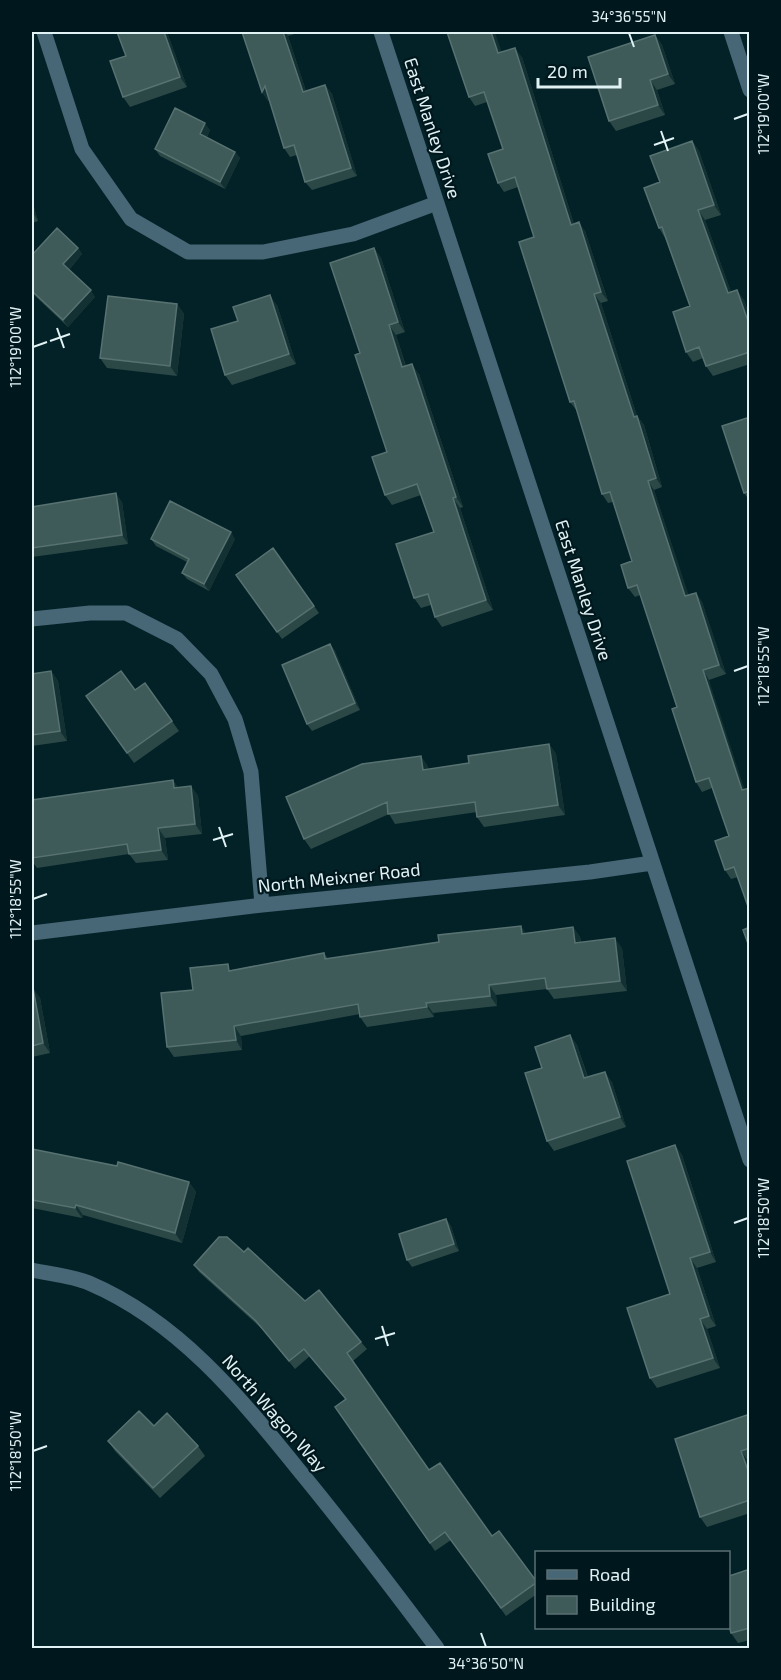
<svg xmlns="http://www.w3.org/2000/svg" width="781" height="1680" viewBox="0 0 781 1680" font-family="'Exo 2',sans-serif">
	<rect width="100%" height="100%" fill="#032227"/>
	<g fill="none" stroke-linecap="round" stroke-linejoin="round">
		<path stroke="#476676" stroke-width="15" d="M44 32 82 149 131 219 188 252H263L353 234 437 203
			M381 32 750 1160
			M731 32 750 90
			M32 619 90 613H126L177 639 211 674 235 719 251 772 262 905
			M32 933 262 905 590 872 652 863
			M32 1270C50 1274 72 1276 89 1283 178 1321 239 1396 298 1469 346 1527 392 1588 437 1648"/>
	</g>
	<path fill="#2b4846" d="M117 32H167L187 87 130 107 123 97 126 56Z
		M242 32H301L288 36 306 91 325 85 332 94 357 176 312 190 305 182 297 155 290 157 284 148 269 99 268 101 262 92Z
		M655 35 662 45 675 84 657 90 665 115 616 131 609 121Z
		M501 52 522 57 574 224 585 231 608 301 601 303 637 416 644 425 662 487 654 490 688 595 696 593 702 602 726 674 709 680 738 877 731 879 725 870 729 836 712 788 702 792 696 782 677 707 640 595 635 597 628 588 632 561 613 502 608 503 602 494 577 411 570 402 534 237 518 187 504 192 498 183 503 149 487 102 475 106 469 97Z
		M210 130 207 137 235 152 240 158 225 189 160 156 155 149Z
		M692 141 699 151 721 215 705 220 731 292 744 300 750 317V364L713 376 706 366 703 358 693 362 686 352 690 306 665 238 659 228 660 182Z
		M32 201 38 221 32 223Z
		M78 248 82 254 69 270 95 297 68 327 32 293V255Z
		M374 248 381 258 405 332 396 335 406 366 419 374 463 507 460 508 493 610 442 627 435 617 431 605 421 608 414 598 434 532 421 495 392 505 385 495 387 452 360 353Z
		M177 304 184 314 177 376 107 368 100 358Z
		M277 305 296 364 232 385 225 375 238 321Z
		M750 417V501L744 493Z
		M122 502 128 544 32 557V507Z
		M151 539H235L209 591 187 579 182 573 187 562 156 546Z
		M273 548 319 613 282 639 236 575Z
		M330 644 335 651 360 710 312 731 307 724Z
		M51 671 58 681 67 741 32 746V674Z
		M145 683 179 731 134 763 86 696 135 690Z
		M549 744 556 754 565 815 484 827 477 817V812L395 824 389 814 311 849 304 839 428 766V769L469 763Z
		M173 780 178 788 191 786 198 796 202 834 165 838 168 860 136 863 129 854 37 868 32 861V800Z
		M573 927 580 937 581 942 622 948 627 991 554 999 547 989 496 995 497 1006 433 1013 434 1017 367 1027 360 1017V1014L241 1036 242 1050 174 1057 167 1047 193 990 232 970 324 953 328 959Z
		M32 988 40 998 50 1053 32 1057Z
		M570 1035 577 1045 588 1077 612 1082 626 1127 554 1151 547 1141 542 1068Z
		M675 1145 682 1155 716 1262 697 1268 716 1326 707 1329 720 1368 657 1388 650 1378 670 1294Z
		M32 1149 189 1182 196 1192 182 1243 83 1215 82 1218 32 1208Z
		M446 1219 451 1226 459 1251 412 1267 407 1260Z
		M244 1252 305 1301 361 1342 367 1349 353 1361 429 1470 537 1582V1594L506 1616 451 1540 435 1551 335 1407 346 1400 310 1356 295 1369 262 1329 199 1272 194 1265Z
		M750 1414V1460L748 1461 750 1465V1513L707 1527 700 1517Z
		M154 1426 198 1446 205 1456 160 1498 115 1451 108 1441Z
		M750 1569V1640L738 1643 731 1633Z"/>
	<path fill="#133132" d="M164 32H167L187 87 180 77Z
		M283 32H285L288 36 309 100 303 92Z
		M491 32H495L505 62 498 53Z
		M655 35 662 45 675 84 668 74Z
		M515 48 522 57 577 234 571 225Z
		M650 80 657 90 665 115 658 105Z
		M325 85 332 94 357 176 351 168Z
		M265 86 271 95 268 101 262 92Z
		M205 123 210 130 205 141 200 134Z
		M692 141 699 151 721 215 714 205Z
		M235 152 240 158 225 189 220 182Z
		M32 201 38 221 32 211Z
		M698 210 705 220 735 303 728 293Z
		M579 222 585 231 608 301 601 292Z
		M78 248 82 254 68 271 63 264Z
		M374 248 381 258 405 332 398 322Z
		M91 290 95 297 68 327 63 320Z
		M737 290 744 300 750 317V327Z
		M594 294 601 303 637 416 644 425 662 487 656 478 634 417Z
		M270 295 277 305 296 364 289 354Z
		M177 304 184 314 177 376 170 366Z
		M389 325 396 335 409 377 402 367Z
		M412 364 419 374 463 507 456 497Z
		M648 481 654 490 692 605 685 596Z
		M116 493 122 502 128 544 122 535Z
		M453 498 460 508 493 610 486 600Z
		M231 532 235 539 209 591 204 584Z
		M696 593 702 602 726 674 719 665Z
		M330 644 335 651 360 710 355 703Z
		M703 670 709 680 748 800 742 790Z
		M51 671 58 681 67 741 60 731Z
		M549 744 556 754 565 815 558 805Z
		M421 756 428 766 430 780 423 770Z
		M173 780 180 790 174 788Z
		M191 786 198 796 202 834 195 824Z
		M158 828 165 838 168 860 161 850Z
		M521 926 528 936 522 934Z
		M573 927 580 937 582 953 575 943Z
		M615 938 622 948 627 991 620 981Z
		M489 985 496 995 497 1006 490 996Z
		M33 988 40 998 50 1053 43 1043Z
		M426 1003 433 1013 434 1017 427 1007Z
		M234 1026 241 1036 242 1050 236 1040Z
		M570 1035 577 1045 591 1088 584 1078Z
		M605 1072 612 1082 626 1127 620 1117Z
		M675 1145 682 1155 716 1262 710 1252Z
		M189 1182 196 1192 182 1243 175 1233Z
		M76 1205 83 1215 82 1218 75 1208Z
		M446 1219 451 1226 459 1251 454 1244Z
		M690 1258 697 1268 716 1326 709 1316Z
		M700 1319 707 1329 720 1368 713 1358Z
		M741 1451 748 1461 750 1465V1476Z"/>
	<path fill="#3e5a59" stroke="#587271" stroke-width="1.5" d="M117 32H164L180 77 123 97 110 61 126 56Z
		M242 32H283L303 92 325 85 351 168 305 182 294 145 284 148 265 86 262 92Z
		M447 32H491L498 53 515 48 571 225 579 222 601 292 594 294 634 417 637 416 656 478 648 481 685 596 696 593 719 665 703 670 742 790 750 788V912L734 867 725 870 715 841 729 836 709 778 696 782 672 709 677 707 637 585 628 588 621 565 632 561 610 492 602 494 574 401 570 402 519 242 534 237 515 177 498 183 488 154 503 149 484 92 469 97Z
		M655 35 668 74 650 80 658 105 609 121 588 57Z
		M175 108 205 123 200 134 235 152 220 182 155 149Z
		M692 141 714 205 698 210 728 293 737 290 750 327V352L706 366 699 347 686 352 673 312 690 306 662 227 659 228 644 188 660 182 650 156Z
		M57 228 78 248 63 264 91 290 63 320 32 291V255Z
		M374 248 398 322 389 325 402 367 412 364 456 497 453 498 486 600 435 617 428 594 414 598 396 544 434 532 417 484 385 495 372 457 387 452 355 355 360 353 330 263Z
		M270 295 289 354 225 375 211 329 238 321 233 307Z
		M108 296 177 304 170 366 100 358Z
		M750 417V491L744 493 722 426Z
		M116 493 122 535 32 548V507Z
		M170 501 231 532 204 584 182 573 189 559 151 539Z
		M273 548 314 606 277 632 236 575Z
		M330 644 355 703 307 724 282 665Z
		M51 671 60 731 32 735V674Z
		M121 671 135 690 145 683 172 721 127 753 86 696Z
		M549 744 558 805 477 817 475 802 388 814 387 802 304 839 286 797 362 764 421 756 423 770 469 763 468 756Z
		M173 780 174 788 191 786 195 824 158 828 161 850 129 854 127 844 32 858V800Z
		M521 926 522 934 573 927 575 943 615 938 620 981 547 989 545 978 489 985 490 996 426 1003 427 1007 360 1017 358 1004 234 1026 236 1040 167 1047 161 993 193 990 190 968 228 964 229 971 324 953 325 959 439 942 438 935Z
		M750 927V949L743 930Z
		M33 988 43 1043 32 1046V988Z
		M570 1035 584 1078 605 1072 620 1117 547 1141 525 1073 542 1068 535 1047Z
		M675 1145 710 1252 690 1258 709 1316 700 1319 713 1358 650 1378 627 1308 670 1294 627 1161Z
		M32 1149 117 1166 118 1162 189 1182 175 1233 76 1205 75 1208 32 1200Z
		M446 1219 454 1244 407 1260 399 1234Z
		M219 1237H227L244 1252 248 1248 305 1301 319 1290 361 1342 347 1353 429 1470 440 1463 492 1536 499 1531 537 1582 501 1608 445 1532 430 1543 335 1407 346 1399 304 1349 289 1361 256 1321 194 1265Z
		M139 1411 154 1426 167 1413 198 1446 153 1488 108 1441Z
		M750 1414V1448L741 1451 750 1476V1500L700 1517 675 1439Z
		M750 1569V1628L731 1633 729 1625V1576Z"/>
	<path fill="none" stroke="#e1f2f5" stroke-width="2" d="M629 33 634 47M734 119 748 114M661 131 668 151M654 145 674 138M57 328 64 348M50 341 70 334M33 347 47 342M734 671 748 666M219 827 226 847M213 840 233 834M33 899 47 894M734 1223 748 1218M382 1326 388 1346M375 1339 395 1333M33 1451 47 1446M481 1633 486 1647"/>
	<g text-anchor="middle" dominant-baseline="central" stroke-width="4.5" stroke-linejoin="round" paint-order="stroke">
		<g font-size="18" fill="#e1f2f5" stroke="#00181d">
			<text transform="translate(433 128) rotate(72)">East Manley Drive</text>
			<text transform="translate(584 590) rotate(72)">East Manley Drive</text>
			<text transform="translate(339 877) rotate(-6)">North Meixner Road</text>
			<text transform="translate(275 1413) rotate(49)">North Wagon Way</text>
		</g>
	</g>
	<rect width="781" height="1680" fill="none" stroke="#00181d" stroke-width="66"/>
	<rect x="535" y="1551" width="195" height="78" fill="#00181d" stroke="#5a6f73" stroke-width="1.5"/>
	<rect x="547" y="1570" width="30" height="9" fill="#476676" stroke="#5a6f73" stroke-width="1.5"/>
	<text x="589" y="1581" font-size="18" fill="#e1f2f5">Road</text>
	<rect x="547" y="1596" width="30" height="18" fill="#3e5a59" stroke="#5a6f73" stroke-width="1.5"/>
	<text x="589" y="1611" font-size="18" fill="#e1f2f5">Building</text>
	<path d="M538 78v9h82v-9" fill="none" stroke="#e1f2f5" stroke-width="3"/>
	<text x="547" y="78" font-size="18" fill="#e1f2f5" stroke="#00181d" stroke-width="4.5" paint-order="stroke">20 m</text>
	<rect x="33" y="33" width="715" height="1614" fill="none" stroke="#e1f2f5" stroke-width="2"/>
	<g font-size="15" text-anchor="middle" fill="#e1f2f5">
		<text x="629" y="22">34°36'55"N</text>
		<text transform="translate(764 114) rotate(-90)" y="5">112°19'00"W</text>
		<text transform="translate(16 347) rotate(-90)" y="5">112°19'00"W</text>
		<text transform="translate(764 666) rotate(-90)" y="5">112°18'55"W</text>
		<text transform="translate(16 899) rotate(-90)" y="5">112°18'55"W</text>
		<text transform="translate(764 1218) rotate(-90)" y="5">112°18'50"W</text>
		<text transform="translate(16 1451) rotate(-90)" y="5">112°18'50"W</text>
		<text x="486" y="1669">34°36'50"N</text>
	</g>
</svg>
